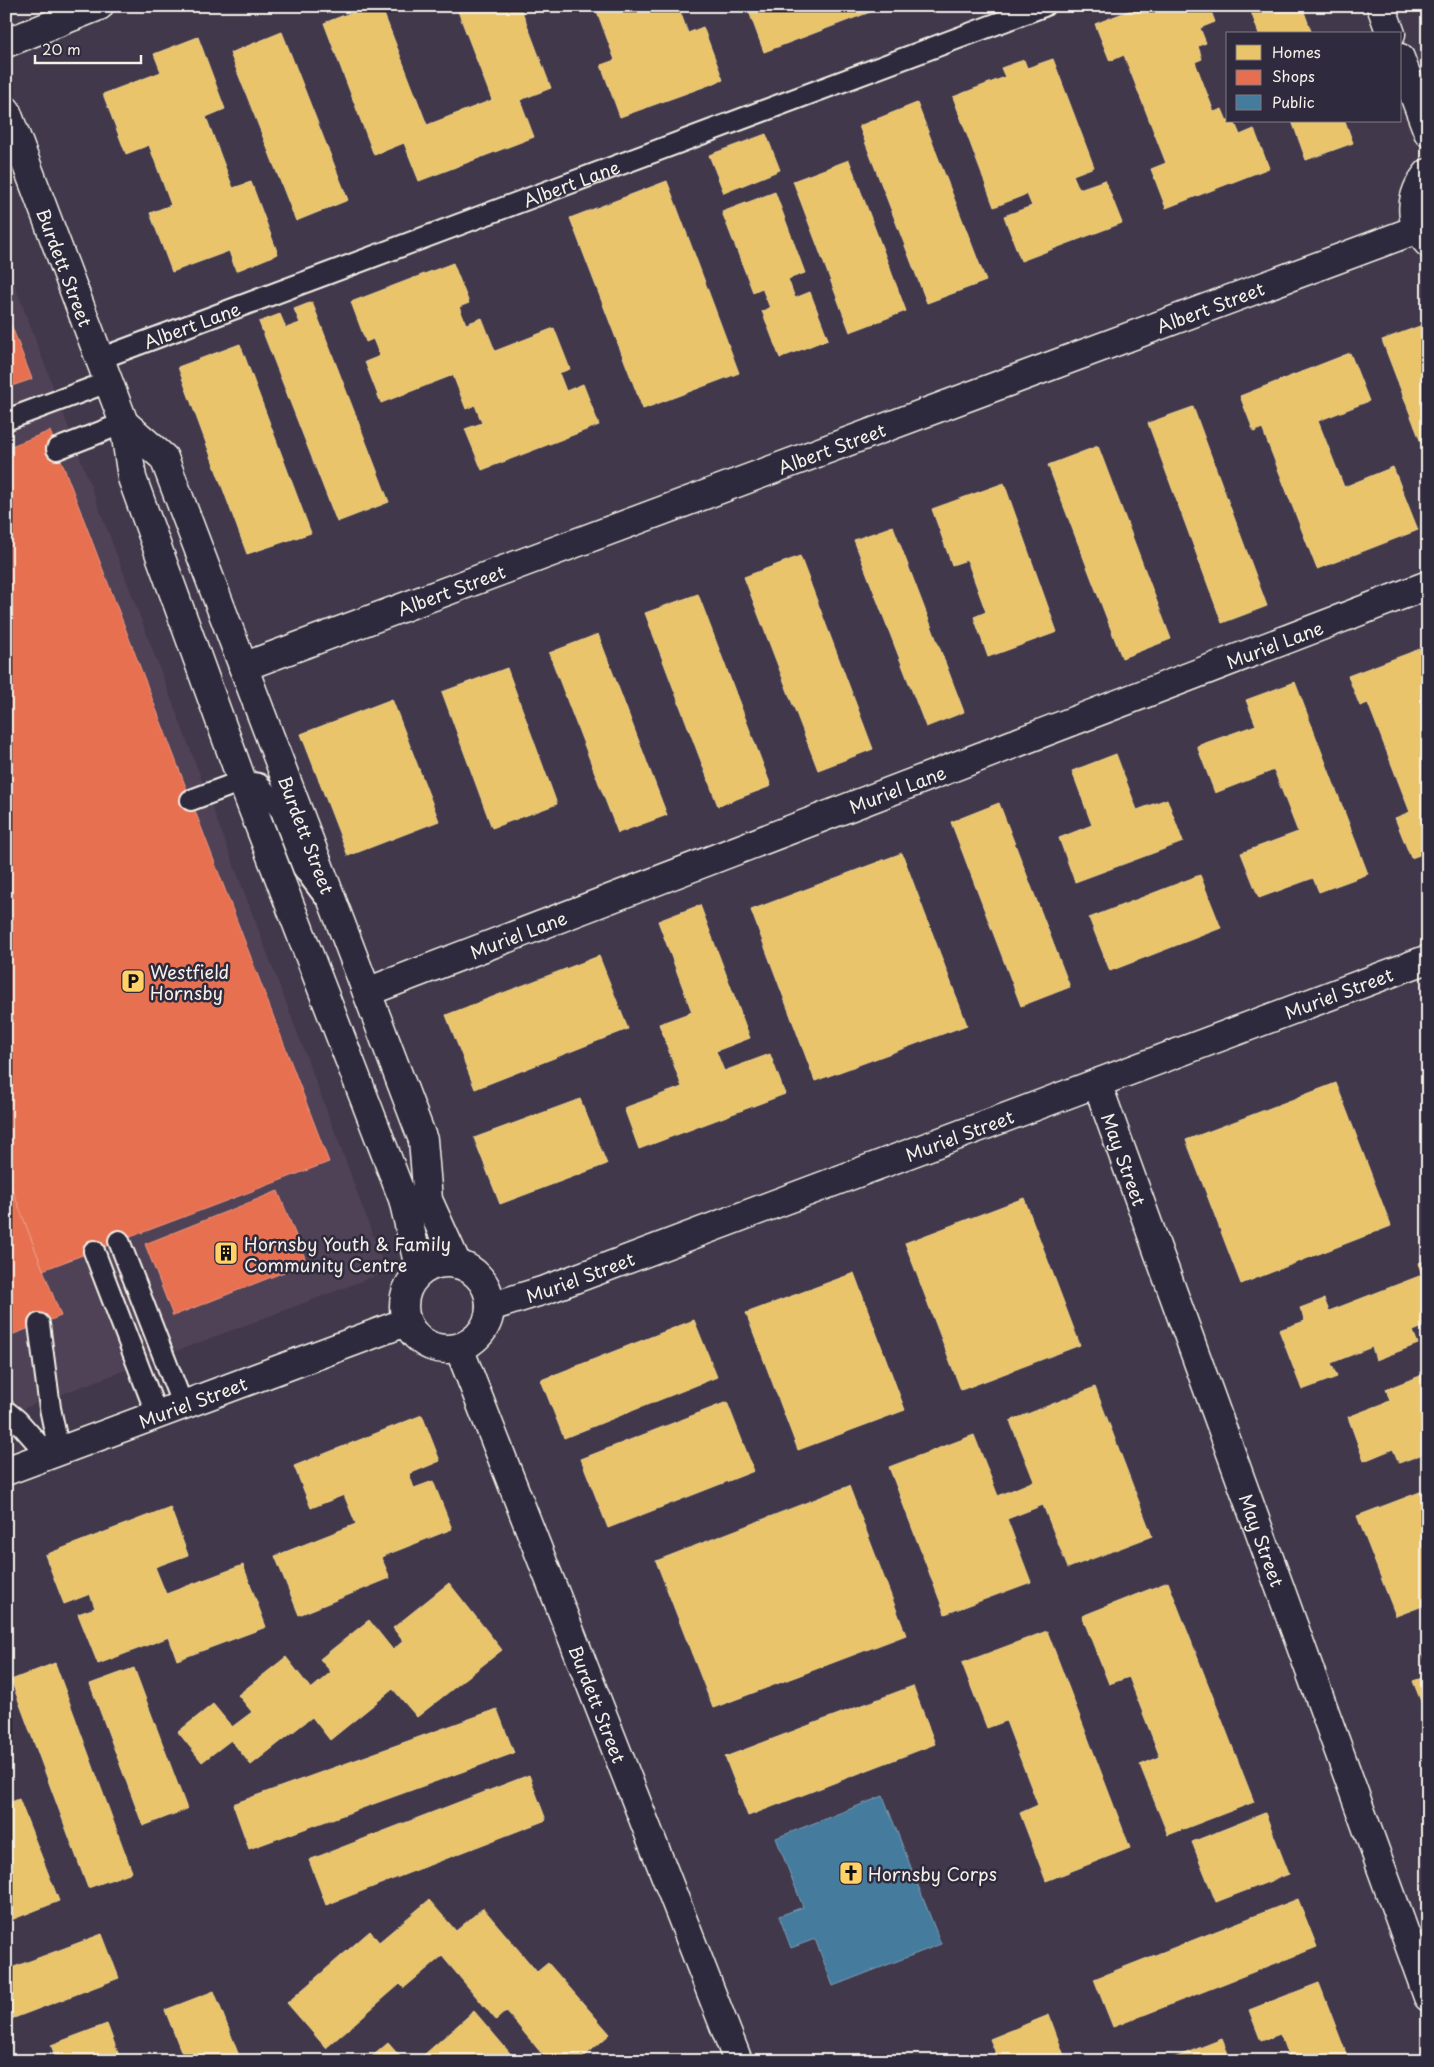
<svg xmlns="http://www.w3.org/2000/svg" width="1434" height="2067" viewBox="0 0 1434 2067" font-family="'Playpen Sans',sans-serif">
	<rect width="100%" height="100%" fill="#42384c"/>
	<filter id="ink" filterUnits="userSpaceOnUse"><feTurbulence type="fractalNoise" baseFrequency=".02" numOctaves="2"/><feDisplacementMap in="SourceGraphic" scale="10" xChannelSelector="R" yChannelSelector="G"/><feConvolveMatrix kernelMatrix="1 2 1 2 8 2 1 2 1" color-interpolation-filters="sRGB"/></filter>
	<g filter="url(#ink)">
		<path fill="#504256" d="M6 262 345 1159 386 1272 6 1415Z"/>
		<path fill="#e9c46a" stroke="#ecd290" d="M368 6H381L427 125 492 100 456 6H520L551 88 520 100 534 137 419 181 404 143 374 155 324 23Z
			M595 6H678L688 33 703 27 723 80 620 117 601 65 615 60Z
			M747 6H886L764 52Z
			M1141 6H1209L1215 22 1200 28 1206 43 1198 46 1202 59 1195 62 1214 112 1222 109 1227 121H1234L1240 135 1254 129 1269 168 1166 208 1151 169 1166 163 1124 55 1110 61 1095 24Z
			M1249 6H1302L1312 34H1259Z
			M282 32 348 200 296 221 230 53Z
			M198 37 225 109 206 117 233 188 251 182 278 254 236 271 229 251 172 272 150 213 171 205 149 145 126 154 103 94 161 72 154 54Z
			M1053 59 1094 167 1073 175 1079 189 1105 180 1122 223 1021 261 1004 216 1032 206 1027 194 994 207 953 97 1005 77 1001 68 1024 60 1027 68Z
			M917 103 986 281 927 303 859 126Z
			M1292 121H1345L1353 143 1306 160Z
			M766 134 780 170 724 193 709 155Z
			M849 160 906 311 850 332 793 181Z
			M667 181 739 373 643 409 570 218Z
			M775 192 805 273 788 279 795 298 810 292 828 339 780 358 762 311 770 308 762 288 753 292 722 212Z
			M453 263 469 303 459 307 466 324 482 318 495 351 554 328 570 369 559 373 566 391 583 384 599 425 482 470 465 429 482 423 475 405 466 409 453 375 381 403 365 362 380 356 373 339 366 342 351 302Z
			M312 302 389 502 337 522 259 322 280 314 286 328 300 323 294 309Z
			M1428 323V461L1382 340Z
			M240 344 311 533 247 554 178 367Z
			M1350 353 1369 401 1318 421 1344 487 1393 467 1418 530 1317 569 1262 428 1254 432 1240 396Z
			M1193 407 1267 606 1222 623 1148 423Z
			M1098 446 1171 639 1122 658 1048 465Z
			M1004 483 1057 632 988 657 974 617 986 612 967 560 952 565 932 509Z
			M893 526 964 712 926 727 854 540Z
			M800 556 873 749 818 770 744 577Z
			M698 594 771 786 718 806 645 613Z
			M598 634 667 815 618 833 549 653Z
			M1428 646V852L1411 858 1395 818 1410 812 1368 703 1360 706 1348 676Z
			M507 668 557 804 492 828 442 692Z
			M1295 682 1368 874 1319 892 1313 878 1259 898 1241 853 1298 832 1274 770 1215 793 1197 746 1256 725 1246 700Z
			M392 699 439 821 348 856 301 734Z
			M1116 754 1137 810 1167 799 1183 842 1075 882 1059 838 1092 825 1072 771Z
			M999 803 1070 987 1021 1006 951 822Z
			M902 853 967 1025 815 1081 751 910Z
			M1200 875 1221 928 1110 971 1089 918Z
			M700 905 750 1038 716 1051 724 1071 770 1054 785 1094 639 1149 624 1108 682 1087 659 1024 692 1012 658 921Z
			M599 956 628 1029 475 1089 446 1015Z
			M1336 1083 1391 1226 1241 1284 1186 1140Z
			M580 1099 607 1164 500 1204 474 1138Z
			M1024 1198 1080 1345 961 1390 905 1243Z
			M1428 1260V1325L1413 1331 1418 1344 1376 1360 1372 1347 1331 1363 1337 1377 1302 1390 1279 1330 1305 1321 1300 1308 1324 1299 1329 1311 1422 1275 1418 1263Z
			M854 1273 905 1410 798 1450 746 1313Z
			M694 1320 717 1377 564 1438 541 1380Z
			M1428 1373V1452L1399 1463 1393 1449 1364 1461 1348 1417 1390 1401 1386 1389Z
			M1095 1387 1152 1536 1068 1568 1043 1505 1007 1519 1031 1582 945 1614 889 1467 974 1435 998 1496 1034 1481 1010 1421Z
			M727 1402 754 1471 608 1528 581 1459Z
			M422 1415 440 1461 409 1474 414 1488 433 1481 452 1529 381 1557 390 1578 299 1615 275 1556 356 1524 344 1495 311 1508 294 1466Z
			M849 1486 906 1635 713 1708 656 1561Z
			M1428 1489V1604L1396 1616 1357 1516Z
			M170 1507 188 1555 155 1567 166 1594 243 1565 266 1627 177 1660 169 1637 98 1664 78 1614 95 1608 90 1594 64 1604 45 1555Z
			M1168 1582 1254 1802 1168 1835 1140 1765 1160 1757 1129 1677 1109 1684 1082 1616Z
			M449 1583 502 1650 417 1717 393 1689 330 1740 312 1717 251 1765 231 1740 202 1762 178 1732 213 1704 232 1727 252 1712 238 1695 286 1657 311 1689 331 1672 320 1659 369 1620 393 1650 403 1641 393 1628Z
			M1047 1631 1130 1848 1046 1881 1020 1813 1038 1805 1006 1721 987 1728 962 1663Z
			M1428 1652V1668L1423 1654Z
			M55 1663 132 1872 88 1888 11 1680Z
			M134 1668 187 1809 143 1826 90 1684Z
			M1428 1676V1719L1413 1681Z
			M913 1686 935 1744 748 1816 725 1757Z
			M497 1709 514 1753 249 1849 233 1804Z
			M529 1775 546 1820 326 1905 309 1860Z
			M19 1799 59 1901 6 1922V1804Z
			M1265 1813 1289 1874 1216 1902 1192 1842Z
			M1298 1899 1317 1947 1113 2027 1094 1979Z
			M429 1900 456 1931 483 1908 537 1972 548 1963 610 2034 579 2061H548L506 2011 496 2020 442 1956 404 1988 400 1984 326 2048 287 2003 370 1931 379 1942Z
			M102 1934 119 1978 6 2021V1970Z
			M1319 1983 1349 2061H1290L1280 2034 1261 2041 1249 2010Z
			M214 1991 241 2061H185L165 2010Z
			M474 2011 515 2059 513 2061H417Z
			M1049 2015 1066 2061H999L990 2039Z
			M107 2024 121 2061H57L51 2045Z
			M1222 2039 1231 2061H1166Z
			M388 2043 404 2061H367Z"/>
		<path fill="#e76f51" stroke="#eb967e" d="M6 311 32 379 6 388Z
			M50 431 329 1162 43 1270 6 1173V448Z
			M6 1173 61 1316 6 1337Z
			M278 1191 307 1263 173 1316 145 1244Z"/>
		<path fill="#457b9d" stroke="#7a9eb4" d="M883 1796 941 1944 833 1986 815 1939 791 1948 779 1916 803 1907 776 1838Z"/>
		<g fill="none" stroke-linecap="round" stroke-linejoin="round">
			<g stroke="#f4f1e8" stroke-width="24">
				<g id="service">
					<path id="s1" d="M99 359 1044 6"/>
					<path d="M6 420 108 382"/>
					<path d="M57 449 124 423"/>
					<path d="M191 800 242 781 259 784 281 811 303 868 324 896"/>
					<path d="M119 1241 183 1406"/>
					<path d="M94 1251 157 1415"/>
					<path d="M39 1324 50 1408 59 1451"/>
					<path d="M6 1411 17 1420 48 1455"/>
				</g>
			</g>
			<g stroke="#f4f1e8" stroke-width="31">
				<g id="minor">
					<path d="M1381 6 1391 34"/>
					<path d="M6 43 99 6"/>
					<path d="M1400 58 1428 132"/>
					<path id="s2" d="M6 110 124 423 132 478 242 781 403 1199 420 1271"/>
					<path d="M1428 173C1410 194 1407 222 1428 243"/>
					<path id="s3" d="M124 423 164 458 423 1140 428 1200 457 1264"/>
					<path id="s4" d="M243 667 1418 229"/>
					<path id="s5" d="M367 992 1428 585"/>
					<path id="s6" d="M1097 1083 1428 1997"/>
					<circle cx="447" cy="1306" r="43"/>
					<path id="s7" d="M490 1307 548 1289 1428 959"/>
					<path id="s8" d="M459 1348 738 2061"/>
					<path id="s9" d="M6 1471 406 1322"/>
				</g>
			</g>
			<use href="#service" stroke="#2f2a3d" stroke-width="20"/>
			<use href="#minor" stroke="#2f2a3d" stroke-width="28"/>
		</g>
	</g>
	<defs>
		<g id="parking-square" transform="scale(1.25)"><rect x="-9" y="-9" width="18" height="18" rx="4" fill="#ffd166" stroke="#2f2a3d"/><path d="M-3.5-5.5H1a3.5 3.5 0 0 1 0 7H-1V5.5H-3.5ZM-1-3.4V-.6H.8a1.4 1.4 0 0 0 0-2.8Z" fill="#111"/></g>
		<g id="building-square" transform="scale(1.25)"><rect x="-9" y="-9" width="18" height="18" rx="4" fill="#ffd166" stroke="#2f2a3d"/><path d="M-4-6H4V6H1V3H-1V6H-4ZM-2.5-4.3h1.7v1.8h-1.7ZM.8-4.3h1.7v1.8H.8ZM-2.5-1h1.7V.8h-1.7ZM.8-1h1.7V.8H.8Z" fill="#111"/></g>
		<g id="church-square" transform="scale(1.25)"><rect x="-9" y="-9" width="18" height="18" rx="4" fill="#ffd166" stroke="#2f2a3d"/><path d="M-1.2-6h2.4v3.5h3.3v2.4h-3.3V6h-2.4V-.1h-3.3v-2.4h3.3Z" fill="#111"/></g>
	</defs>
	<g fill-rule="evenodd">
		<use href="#parking-square" x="133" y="981"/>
		<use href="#building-square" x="226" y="1253"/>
		<use href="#church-square" x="851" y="1873"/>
	</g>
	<g text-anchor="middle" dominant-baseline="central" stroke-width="5" stroke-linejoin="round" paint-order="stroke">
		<g font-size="18" fill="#f4f1e8" stroke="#2f2a3d">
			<text stroke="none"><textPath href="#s1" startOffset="504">Albert Lane</textPath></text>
			<text stroke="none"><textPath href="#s2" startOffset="168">Burdett Street</textPath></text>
			<text stroke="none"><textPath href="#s4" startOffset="1032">Albert Street</textPath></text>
			<text stroke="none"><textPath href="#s1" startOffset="99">Albert Lane</textPath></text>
			<text stroke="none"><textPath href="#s4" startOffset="628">Albert Street</textPath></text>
			<text stroke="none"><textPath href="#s4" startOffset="222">Albert Street</textPath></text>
			<text stroke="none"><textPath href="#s5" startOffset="972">Muriel Lane</textPath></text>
			<text stroke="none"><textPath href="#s5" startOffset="568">Muriel Lane</textPath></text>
			<text stroke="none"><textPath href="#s3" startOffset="456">Burdett Street</textPath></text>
			<text stroke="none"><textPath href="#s5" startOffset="162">Muriel Lane</textPath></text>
			<text stroke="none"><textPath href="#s7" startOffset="905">Muriel Street</textPath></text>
			<text stroke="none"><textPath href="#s7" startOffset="500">Muriel Street</textPath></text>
			<text stroke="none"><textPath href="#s6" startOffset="81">May Street</textPath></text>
			<text stroke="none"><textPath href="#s7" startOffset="95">Muriel Street</textPath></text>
			<text stroke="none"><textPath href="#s9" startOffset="199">Muriel Street</textPath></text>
			<text stroke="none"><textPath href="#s6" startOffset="486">May Street</textPath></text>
			<text stroke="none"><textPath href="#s8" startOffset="382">Burdett Street</textPath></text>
		</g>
		<g font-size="18" fill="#f4f1e8" stroke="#2f2a3d" text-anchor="start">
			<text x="150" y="971">Westfield<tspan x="150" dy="21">Hornsby</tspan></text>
			<text x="244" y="1243">Hornsby Youth &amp; Family<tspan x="244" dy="21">Community Centre</tspan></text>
			<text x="868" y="1873">Hornsby Corps</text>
		</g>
	</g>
	<rect width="1434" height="2067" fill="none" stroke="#2f2a3d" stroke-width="25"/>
	<rect x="12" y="12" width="1409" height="2042" fill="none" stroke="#f4f1e8" stroke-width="2" filter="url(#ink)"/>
	<rect x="1226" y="32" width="175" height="90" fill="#2f2a3d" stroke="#7e7a81"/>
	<rect x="1236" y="45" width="25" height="15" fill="#e9c46a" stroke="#7e7a81"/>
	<text x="1272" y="58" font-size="15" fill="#f4f1e8">Homes</text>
	<rect x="1236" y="70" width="25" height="15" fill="#e76f51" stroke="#7e7a81"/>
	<text x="1272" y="82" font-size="15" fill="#f4f1e8">Shops</text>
	<rect x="1236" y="95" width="25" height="15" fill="#457b9d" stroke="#7e7a81"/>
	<text x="1272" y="108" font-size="15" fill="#f4f1e8">Public</text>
	<path d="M35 55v8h106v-8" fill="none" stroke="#f4f1e8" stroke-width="2.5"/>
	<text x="42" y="55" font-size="15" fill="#f4f1e8" stroke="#2f2a3d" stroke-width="4" paint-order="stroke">20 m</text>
</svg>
